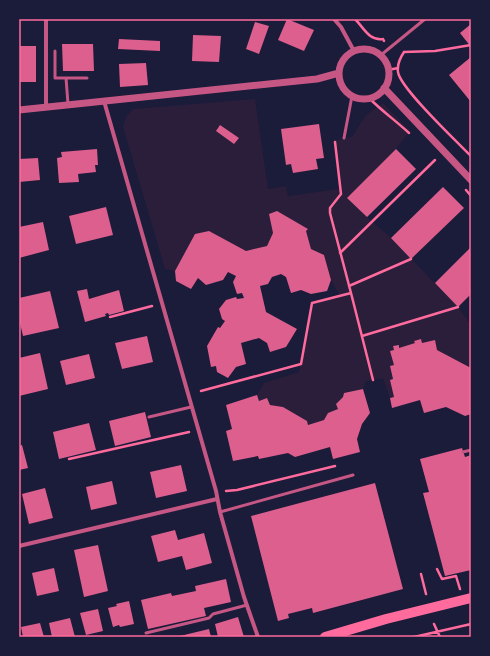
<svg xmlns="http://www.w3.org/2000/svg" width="490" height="656" viewBox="0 0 490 656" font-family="'Golos Text',sans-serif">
	<rect width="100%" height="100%" fill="#1b1b3a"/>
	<path fill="#2a1e3b" d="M255 99 268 189 286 186 288 196 339 189 333 141 352 137 366 115 383 103 410 131 396 149 348 198 367 217 391 238 458 307 471 325V368L437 350 434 340 422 343 421 339 415 341V343L399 348V345L394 346V365L390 367 393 379 390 380 394 397 390 398 383 378 366 381 363 389 344 393 343 397 336 404 338 409 328 413 324 420 308 425 307 421 283 407 270 405 267 398 259 401 257 395 264 383 299 372 312 303 340 296 331 280 324 255 311 249 306 231 308 229 277 212 269 214 273 233 267 246 246 251 195 234 175 271 165 269 123 127 126 117 133 109Z"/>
	<path fill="#dd5f8e" d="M287 19 314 30 304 51 278 40Z
		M255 22 269 26 259 54 246 49Z
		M471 24V47L460 33Z
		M193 35 221 36 219 62 192 61Z
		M119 39 160 41V51L118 49Z
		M62 44H93L94 71H63Z
		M19 46H36V82H19Z
		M471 57V102L449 75Z
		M146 63 148 85 120 87 119 64Z
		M319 124 324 158 316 159 318 169 293 173 291 164 286 165 281 129Z
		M220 125 239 138 234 144 216 131Z
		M97 149 98 165H95L96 172 78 174 79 182 59 183 57 158 62 157 61 152Z
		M396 149 416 169 367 217 347 198Z
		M38 158 40 180 19 182V159Z
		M443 187 464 208 411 259 391 238Z
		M106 207 113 235 76 244 69 216Z
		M277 211 308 229 306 231 311 249 324 255 331 280 327 291 311 294 301 290 291 293 286 277 281 274 272 277 268 284 260 286 266 312 297 329 286 347 270 352 267 343 259 338 241 343 246 364 236 367 228 378 217 372 216 366 211 367 207 346 218 327 220 328 225 321 222 319 219 309 226 300 236 297 237 299 244 298 242 293 237 294 233 282 236 276 228 272 223 280 206 285 198 278 191 289 176 281 175 271 195 234 209 231 246 251 267 246 273 233 269 214Z
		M43 222 49 250 19 258V227Z
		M471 247V294L458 307 435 283Z
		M87 289 89 299 119 290 124 311 109 315 108 313 105 314 106 316 85 322 77 291Z
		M50 291 59 328 23 336 19 319V298Z
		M147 336 153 362 122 369 115 343Z
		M421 339 422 343 435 340 437 350 471 368V414L465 416 446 407 424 413 420 400 392 408 390 398 394 397 390 380 393 379 390 366 394 365 390 351 394 350 393 346 399 345V348L415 343 414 341Z
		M40 353 48 389 19 396V358Z
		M89 354 95 378 66 385 60 361Z
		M363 389 370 413 362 424 357 439 360 452 333 459 330 447 295 457 288 453 259 459 258 456 233 461 226 431 232 429 226 405 257 395 259 401 267 398 270 405 283 407 307 421 308 425 324 420 328 413 338 409 336 404 343 397 344 393Z
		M145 412 151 437 115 446 109 421Z
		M89 423 96 450 59 459 53 432Z
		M22 445 28 468 19 470V446Z
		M462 448 465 457 471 455V570L445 576 423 493 429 492 420 459Z
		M181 465 187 491 156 498 150 472Z
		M112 481 117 504 91 510 86 487Z
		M375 483 403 589 313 613 312 608 288 614 289 618 278 621 251 516Z
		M45 488 53 518 29 524 22 494Z
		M175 530 178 540 204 533 212 563 186 570 182 556 158 562 151 536Z
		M98 545 108 591 84 597 74 550Z
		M54 568 59 591 37 596 32 573Z
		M226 579 231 602 204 608 206 616 148 629 141 600 171 593 172 596 196 591 195 586Z
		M129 601 134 624 120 627 119 625 113 627 108 608 117 606 116 604Z
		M98 609 103 631 86 635 80 613Z
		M238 617 244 637H218L215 624Z
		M70 618 75 637H52L49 623Z
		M40 623 44 637H23L21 627Z
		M209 629 211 637H180V636Z"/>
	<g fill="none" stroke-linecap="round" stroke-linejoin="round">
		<path stroke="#ff6b9d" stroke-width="2.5" d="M355 19C364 28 369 41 383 39L384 41
			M404 52C400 58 397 65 398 72 400 88 457 142 471 156
			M404 52 435 51 471 45
			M388 70 398 68
			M369 98C382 111 396 121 409 133
			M335 142 341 194 330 208V213L351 293
			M466 190 471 196
			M340 253 435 160
			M349 286 411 259
			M110 317 152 306
			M362 336 458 307
			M201 391 301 364 312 303 351 293 373 380
			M69 459 189 432
			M226 491 237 490 335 466
			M437 569 442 579 456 576 460 589
			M421 574 426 594
			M434 624 440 637
			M414 637 471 624"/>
		<path stroke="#c65784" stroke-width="3" d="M55 51V78H87
			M381 55 425 19
			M66 78 68 104
			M344 138 352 96
			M149 417 191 407
			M463 452 471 450
			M220 512 353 475
			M146 633 209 618 213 614 247 605"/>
		<path stroke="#c65784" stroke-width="4" d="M46 19V107
			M334 19 341 27 354 51
			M104 101 216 491 220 512 244 597 258 637
			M19 546 217 499"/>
		<path stroke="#c65784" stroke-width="7" d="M339 74a25 25 0 1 1 50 0a25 25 0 1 1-50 0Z
			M384 88 471 180
			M19 110 317 79 339 73"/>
		<path stroke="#ff6b9d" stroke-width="10" d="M325 637 386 619 471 598"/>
	</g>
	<rect width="490" height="656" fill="none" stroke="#1b1b3a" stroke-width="40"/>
	<rect x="20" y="20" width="450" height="616" fill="none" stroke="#ff6b9d" stroke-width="1.5"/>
</svg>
